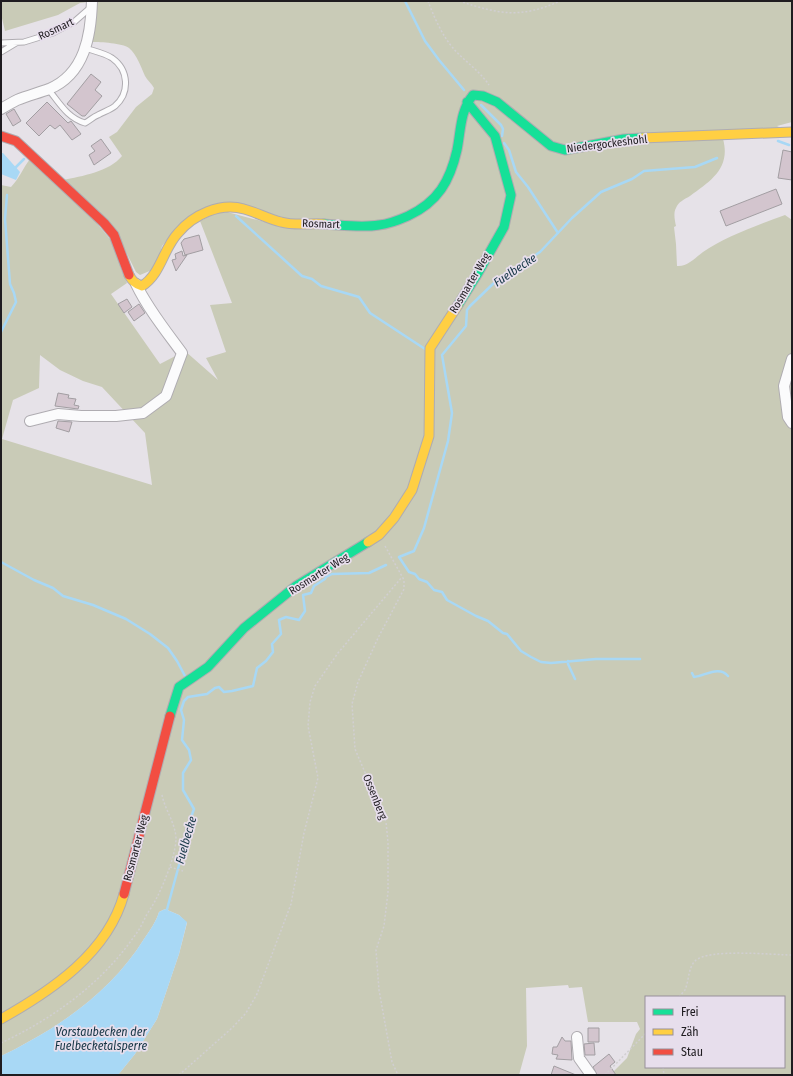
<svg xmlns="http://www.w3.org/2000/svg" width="793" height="1076" viewBox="0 0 793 1076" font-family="'Fira Sans Condensed',sans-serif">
	<rect width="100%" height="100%" fill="#e6e2e8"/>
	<path fill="#c9cbb7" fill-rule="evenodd" d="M1 1H88V2L80 3 58 15 5 31 1 14Z
		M96 1H792V122L777 126 785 130 629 136 615 138 568 148 563 152H571L593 149 625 142 720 138 723 139C731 168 711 181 690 196 685 199 678 202 676 208 673 213 675 221 676 226L674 227 676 244 677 266C687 267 695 258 703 252 724 237 760 224 785 215L792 220V1075H610L627 1058 636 1034 640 1029 637 1022H588L582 987 569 988 568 985 526 988 527 1046 519 1075H118L135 1054 157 1019 179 954 187 923 179 915 165 909 159 912C156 922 150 930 144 939 116 984 74 1017 28 1042 19 1047 10 1052 1 1056V185L11 187C19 179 23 168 30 159L28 157 85 209 114 244 121 269 127 283 111 294 160 364 185 351 218 380 206 358 226 352 210 305 232 303 200 221 217 213 227 212 284 227 373 228V225L301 221 278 219 236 203 225 202 199 212 178 227 162 246 158 261 152 270 140 275 136 272 119 238 88 202 63 180C82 176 109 172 122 156L109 137 117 132 136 107 152 94 154 88C152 84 147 80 145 76 141 67 137 55 129 48 122 43 101 42 92 42ZM40 355 60 370 83 381 102 387 145 433 152 485 2 439 13 400 39 388ZM646 997H784V1067H646Z"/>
	<path fill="#a8d8f5" d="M1 153H3L20 172 16 180 1 174Z
		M165 909 179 915 187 922 179 954 157 1019 135 1054 118 1075H1V1056C10 1052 19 1047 28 1042 74 1017 116 984 144 939 150 930 156 922 159 912Z"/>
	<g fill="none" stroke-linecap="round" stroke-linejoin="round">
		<path stroke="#a8d8f5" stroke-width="2.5" d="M405 1 425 41 439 60 464 90
			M481 105 501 125 503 129 502 136
			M778 141 789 145
			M504 143 509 150 516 172 528 187 558 233
			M15 168 24 159
			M236 216 302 276 312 279 321 286 359 297 370 313 425 349
			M1 332 16 302 14 293 10 284 5 219 7 195
			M1 562 34 580 53 588 63 596 93 605 126 619 150 634 168 648 177 661 185 676
			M640 659H596L551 663 541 662 531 657 521 651 507 634 503 633 488 621 476 616 447 600 442 592 434 590 427 582 419 579 415 574 409 572 399 557 414 551 424 528 448 441 452 413 442 355 466 326 467 310 470 306 496 281 540 252 572 218 601 192 632 179 644 171 695 167 717 158
			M568 661V664L575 679
			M692 673 694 677C705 676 719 665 728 676
			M166 913 185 843 187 828 194 809 183 790V773L191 760 189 750 182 740 184 720 181 710 184 701 188 697 207 694 215 688 219 687 224 692 232 691 253 686 257 668 266 661 273 652 272 644 281 634 279 620 286 617 299 620 305 611 303 595 311 593 314 586 325 579 326 577 332 574 369 573 386 565"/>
	</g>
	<path fill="#d3c5ce" stroke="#a29ea2" d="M91 74 101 82 95 90 102 96 85 116H82L67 104Z
		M47 102 68 123 71 121 81 134 72 140 60 125 55 129 50 125 39 136 26 123Z
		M14 109 21 121 13 126 6 114Z
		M101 139 111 153 94 165 89 155 95 151 91 146Z
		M783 150 792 152V180L778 178Z
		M776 189 782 204 726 226 720 211Z
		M199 235 203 250 185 255 181 243 184 239Z
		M182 251 183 256 187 255 176 271 172 260 176 259 175 254Z
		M127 299 132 307 124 313 118 304Z
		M139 304 145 313 134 321 128 312Z
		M58 393 69 395 68 398 76 399 74 405 79 406 78 409 55 406Z
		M58 421 72 422 69 432 56 428Z
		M588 1028H599V1042H588Z
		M562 1037 565 1041H571L572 1060 556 1059 558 1055 552 1054 553 1047H557Z
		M594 1043 595 1055H585L584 1044Z
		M609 1054 615 1062 610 1066 616 1075H597L593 1067Z
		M554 1066 576 1075H551Z"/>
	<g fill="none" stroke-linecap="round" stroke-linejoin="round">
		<g stroke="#afacb1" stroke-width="7">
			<path id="lane" d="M1 43 24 42 53 33 74 22 90 8
				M1 52 16 43
				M48 89C59 102 67 118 85 123 89 121 93 117 98 115 103 112 110 110 115 106 130 93 129 70 112 58 104 53 94 51 85 48"/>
		</g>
		<g stroke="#afacb1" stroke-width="12">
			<path id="street" d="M1 109C6 106 11 103 17 100 27 96 38 93 49 89 85 74 91 35 92 1
				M792 359 784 386 788 417 792 423
				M30 421 58 414 81 416H116L143 413 166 396 182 353C166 331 148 309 136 284
				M577 1037 579 1058 591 1075"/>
		</g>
		<g stroke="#afacb1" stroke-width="11">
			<path id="fast" d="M324 224C342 225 361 228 379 225 389 224 399 220 408 216 438 202 450 181 457 150 461 130 460 111 473 95L483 96 497 102 551 146 565 150 624 139 642 138
				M458 305 478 273 504 227 511 195 495 136 467 102
				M170 716 179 687 208 667 244 628 296 586 368 542"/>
		</g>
		<g stroke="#afacb1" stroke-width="11">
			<path id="slow" d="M642 138 792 132
				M129 275C132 281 135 284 142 286 161 274 163 249 178 233 193 215 220 202 244 209 256 212 268 219 281 222 295 226 310 223 324 224
				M368 542 379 535 394 518 412 490 429 436 430 348 458 305
				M1 1019C51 991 108 953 124 894"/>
		</g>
		<g stroke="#afacb1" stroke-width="11">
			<path id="jam" d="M1 136 16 141 104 223 114 235 129 275
				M124 894 170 716"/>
		</g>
		<path stroke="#d1cfd1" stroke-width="1.5" stroke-dasharray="2 2" stroke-linecap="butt" d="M428 1C433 15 443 37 453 48 464 61 479 70 489 85
			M459 1C499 14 520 19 560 1
			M385 546 404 580V589L378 638 358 682 352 704 355 749 386 822 388 842V892L384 926 376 950 379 990 392 1062 398 1075
			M170 867 183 871
			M679 997C681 995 683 992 685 990 689 981 688 968 695 961 708 948 773 955 792 955
			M1 1043C52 1019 100 985 133 938 139 931 143 922 147 914 154 904 159 894 164 882 169 870 176 851 176 838 175 822 165 810 162 795
			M663 1067 664 1075
			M179 1075 232 1028 246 1013 257 994 291 904 304 833 318 778 308 726 310 702 315 686 338 653 402 577
			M605 1075 646 1033"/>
		<use href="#lane" stroke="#fbfbfc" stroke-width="5"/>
		<use href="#street" stroke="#fbfbfc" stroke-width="10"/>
		<use href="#fast" stroke="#16e098" stroke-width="9"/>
		<use href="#slow" stroke="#ffcf43" stroke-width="9"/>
		<use href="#jam" stroke="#f24e42" stroke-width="9"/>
	</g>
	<g text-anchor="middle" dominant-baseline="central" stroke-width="3.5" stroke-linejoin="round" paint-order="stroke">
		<g font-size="11" fill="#1f1c20" stroke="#e7deec">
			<text transform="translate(56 29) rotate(-25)">Rosmart</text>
			<text transform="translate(607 144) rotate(-7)">Niedergockeshohl</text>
			<text transform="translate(321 224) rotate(2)">Rosmart</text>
			<text transform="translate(470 283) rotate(-59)">Rosmarter Weg</text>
			<text transform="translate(319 574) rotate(-32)">Rosmarter Weg</text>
			<text transform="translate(375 797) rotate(68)">Ossenberg</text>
			<text transform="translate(136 848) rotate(-75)">Rosmarter Weg</text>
		</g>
		<g font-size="12" font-style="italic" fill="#123343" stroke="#e7deec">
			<text transform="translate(515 270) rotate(-34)">Fuelbecke</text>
			<text transform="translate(186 840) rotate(-74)">Fuelbecke</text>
			<text x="101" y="1032">Vorstaubecken der<tspan x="101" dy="14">Fuelbecketalsperre</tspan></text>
		</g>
	</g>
	<rect width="793" height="1076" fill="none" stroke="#1f1c20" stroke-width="4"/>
	<rect x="645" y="996" width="140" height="72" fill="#e7deec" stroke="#97909a"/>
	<rect x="653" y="1009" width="20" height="6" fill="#16e098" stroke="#97909a"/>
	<text x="681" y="1016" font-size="12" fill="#1f1c20">Frei</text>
	<rect x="653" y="1029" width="20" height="6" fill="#ffcf43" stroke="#97909a"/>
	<text x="681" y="1036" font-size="12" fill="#1f1c20">Zäh</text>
	<rect x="653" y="1049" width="20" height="6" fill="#f24e42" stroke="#97909a"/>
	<text x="681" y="1056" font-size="12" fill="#1f1c20">Stau</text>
</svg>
